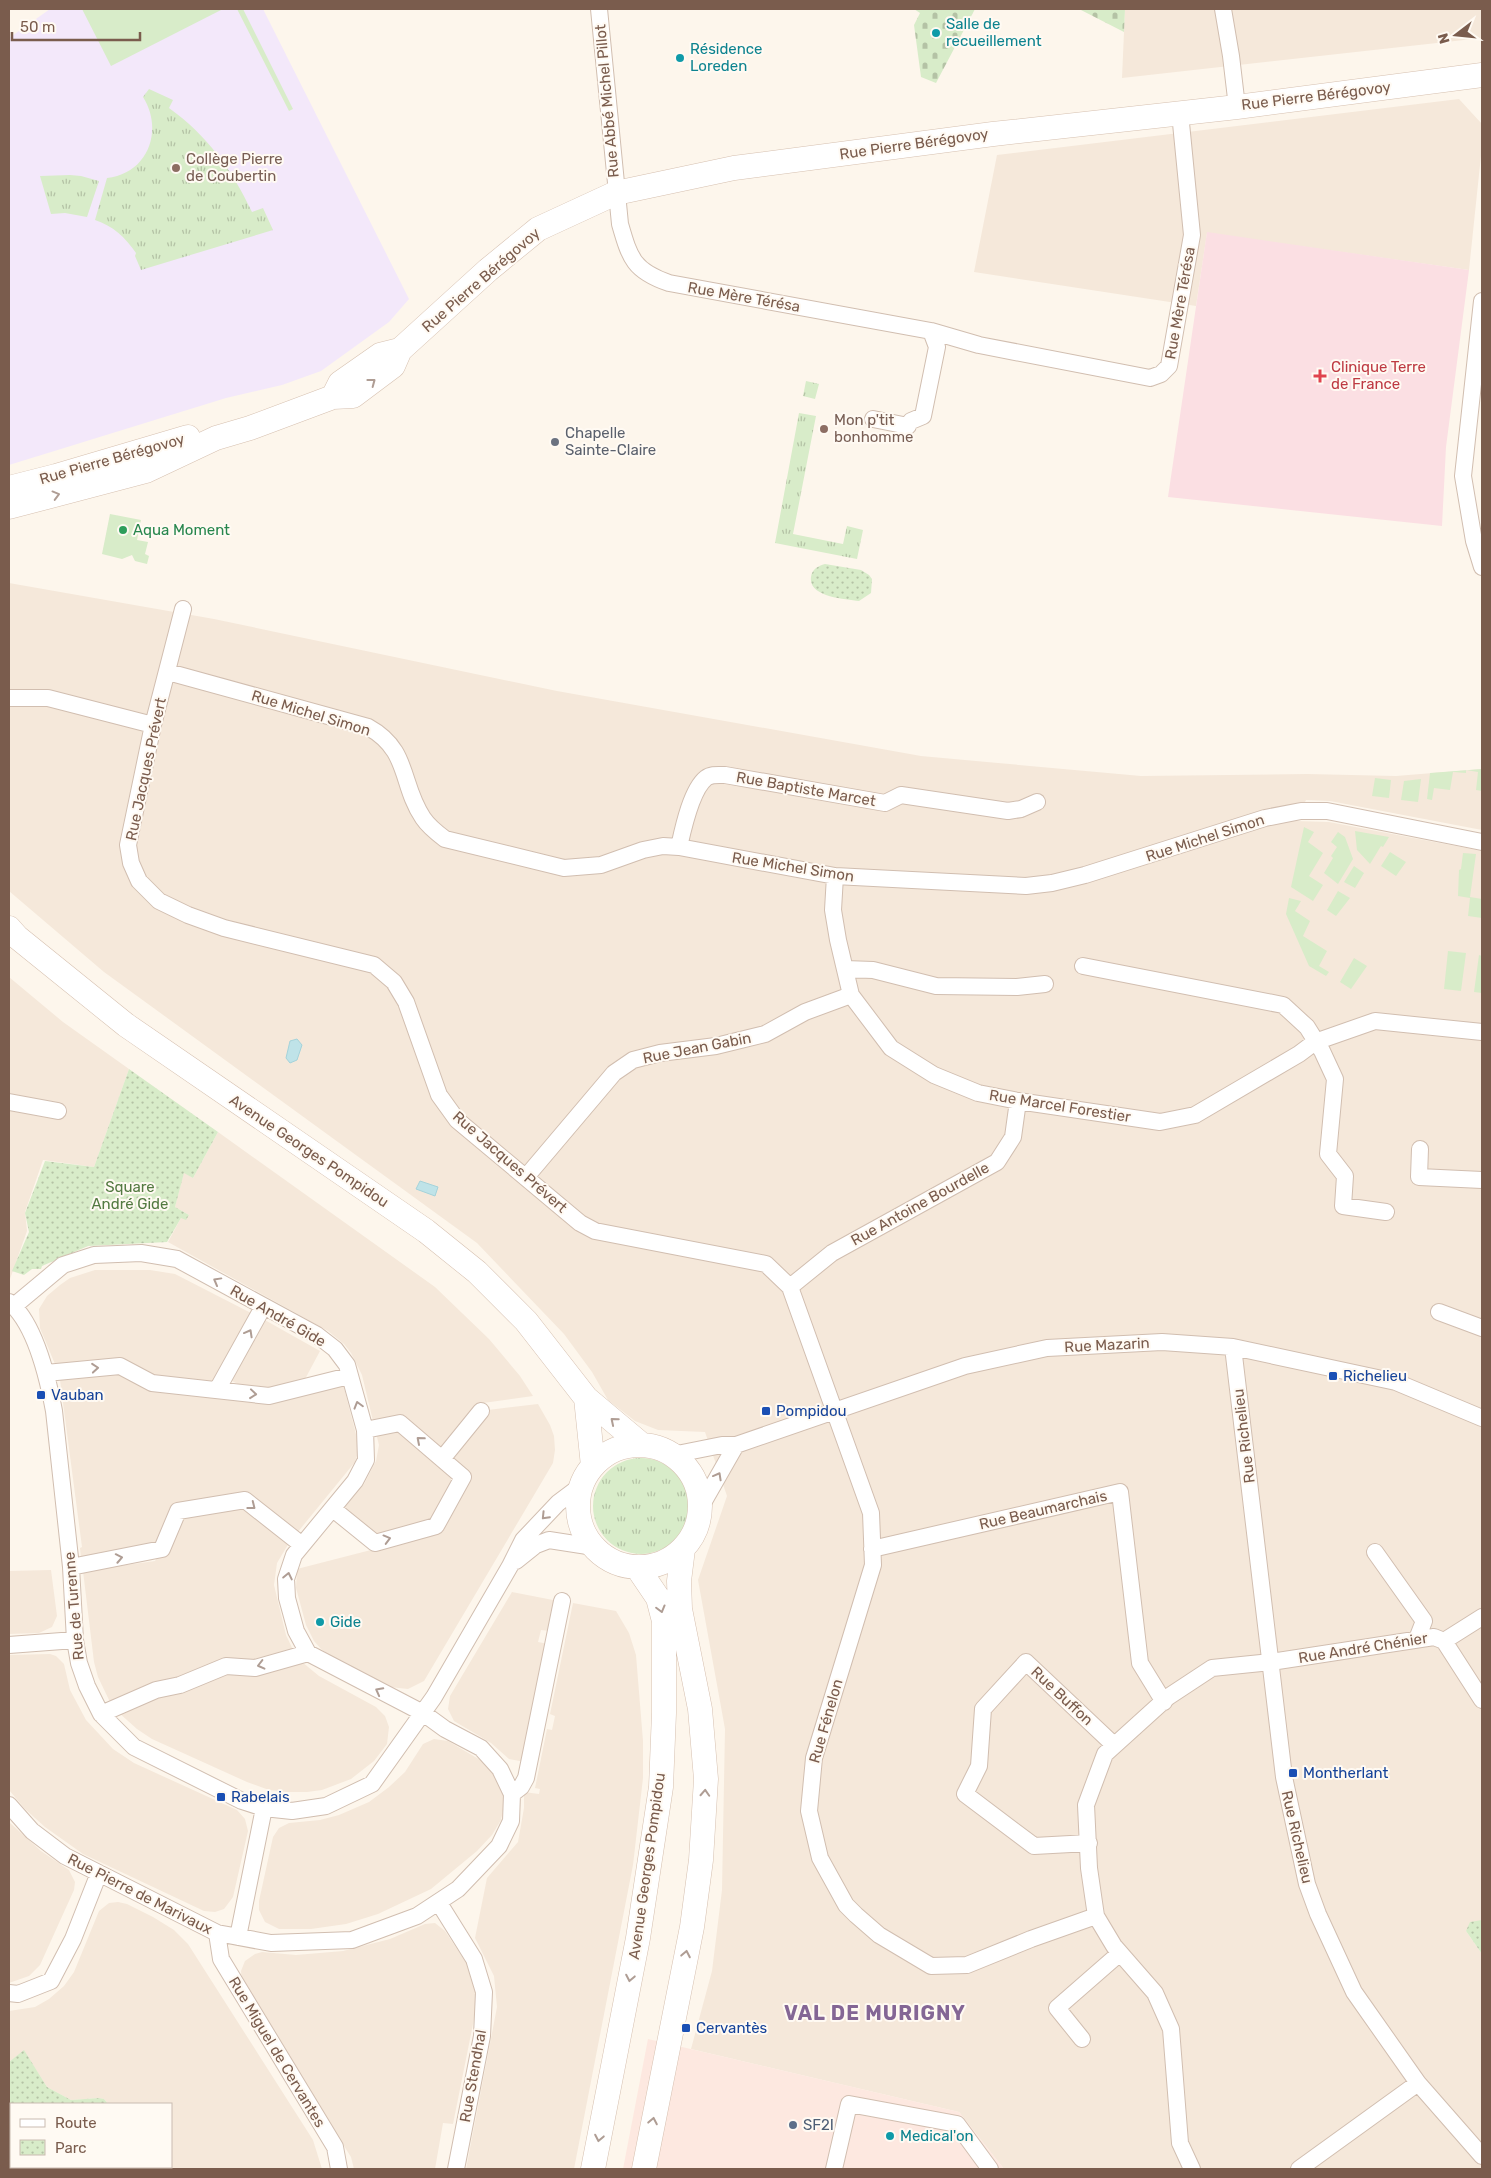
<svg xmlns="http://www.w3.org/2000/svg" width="1491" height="2178" viewBox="0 0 1491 2178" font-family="Rubik,sans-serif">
	<defs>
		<pattern id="grass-tufts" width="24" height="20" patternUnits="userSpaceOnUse" patternTransform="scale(1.25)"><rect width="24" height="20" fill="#d8ecc9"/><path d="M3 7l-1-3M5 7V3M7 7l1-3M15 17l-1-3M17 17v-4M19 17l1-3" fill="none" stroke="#b4c2a5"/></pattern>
		<pattern id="cemetery-stones" width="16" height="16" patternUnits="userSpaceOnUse" patternTransform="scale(1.25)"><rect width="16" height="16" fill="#d8ecc9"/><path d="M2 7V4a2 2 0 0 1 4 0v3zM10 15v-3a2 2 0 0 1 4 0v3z" fill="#b4c2a5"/></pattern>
		<pattern id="park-dots" width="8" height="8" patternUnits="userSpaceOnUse" patternTransform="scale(1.25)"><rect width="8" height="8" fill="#d8ecc9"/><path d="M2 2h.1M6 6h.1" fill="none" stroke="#b4c2a5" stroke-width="1.8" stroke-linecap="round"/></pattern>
	</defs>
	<rect width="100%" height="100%" fill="#fdf6ec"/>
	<path fill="#f5e8da" d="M1125 9H1482V38L1122 78Z
		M1459 99 1482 124V146L1469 270 1207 233 1196 306 974 272 997 155Z
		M9 583 214 619 557 691 921 756 1141 776 1307 774 1396 776 1482 769V830L1330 801 1306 800 1296 821 1329 822 1482 851V1921L1466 1931 1482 1954V2169H1004L959 2112 691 2049 712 1971 722 1890 725 1729 698 1580 727 1496 705 1432 658 1430 635 1421 608 1400 592 1372 564 1334 477 1243 104 972 9 891Z
		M9 977 63 1022 129 1069 94 1167 43 1160 25 1212 27 1231 10 1279Z
		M218 1132 435 1287 489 1339 520 1376 533 1396 476 1404 444 1451 373 1421 362 1375 351 1353 344 1344 328 1331 168 1242 181 1218 189 1215 175 1207 184 1172 193 1178Z
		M95 1270H150L175 1274 251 1313 216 1379 212 1382 57 1369 40 1328 39 1309 47 1296 60 1285 70 1278Z
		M263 1319 320 1351 304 1381 271 1390 244 1387 230 1380Z
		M119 1373 272 1403 343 1384 358 1442V1452L355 1462 297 1533 252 1497 177 1503 156 1544 81 1558 80 1548 82 1547 60 1380Z
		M538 1404 550 1425 554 1436 555 1450 553 1463 424 1681 408 1689 390 1687 328 1654 321 1649 314 1641 306 1625 296 1588 297 1569 437 1533 470 1473 454 1459 488 1410Z
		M395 1429 451 1475V1482L432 1519 378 1535 342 1510 364 1484 376 1461 379 1445 376 1433Z
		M243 1507 289 1543 277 1563 274 1585 286 1635 294 1652 175 1679 110 1702 98 1677 94 1662 83 1571 155 1561 180 1518Z
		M51 1570 57 1616 52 1627 39 1633 9 1634V1571Z
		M512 1592 558 1601 550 1631 541 1630 538 1642 548 1644 525 1762 509 1759 491 1743 454 1721 448 1709 450 1696Z
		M573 1603 616 1611 629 1633 636 1655 643 1741V1778L633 1865 574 2169H466L497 2007 494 1976 475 1938 487 1878 518 1842 524 1808V1792L539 1794 540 1789 535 1788 547 1729 552 1730 555 1716 550 1714Z
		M50 1654 56 1656 64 1664 70 1690 86 1720 113 1749 134 1763 237 1810 245 1819 248 1831 233 1897 224 1909 215 1912 204 1911 83 1854 45 1827 25 1809 9 1790V1655Z
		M302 1662 319 1676 376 1707 385 1716 389 1727 387 1744 374 1761 351 1779 322 1790 307 1792H287L269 1790 247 1782 152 1739 137 1729 118 1712 228 1671Z
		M434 1739 448 1741 482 1761 491 1769 504 1792V1806L501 1820 492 1835 477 1851 431 1889 378 1914 346 1924 311 1929H279L265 1922 259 1910V1901L273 1837 279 1828 289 1823 320 1820 339 1815 369 1802 389 1787 405 1772 423 1744Z
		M9 1822 41 1851 69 1870 75 1882 74 1890 40 1965 29 1976 9 1983Z
		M118 1902 127 1904 153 1917 174 1930 188 1944 313 2140 322 2169H148L146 2167H171V2104H108L104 2099 99 2098 71 2100 47 2087 24 2051 9 2062V2011L35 2007 49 1999 64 1986 74 1972 99 1911 109 1903Z
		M435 1923 445 1931 467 1964 476 1993 475 2014 453 2124 443 2123 435 2169H354L351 2157 242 1984 241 1971 245 1961 255 1954 262 1952 296 1955 343 1951 390 1939 425 1924Z"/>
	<path fill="#fde8e0" d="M648 2039 959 2112 1004 2169H623Z"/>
	<path fill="#f3e8fa" d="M50 9H263L409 299 389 322 321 371 282 385 226 398 9 465V38Z"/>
	<path fill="#fbdfe3" d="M1207 232 1469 270 1446 447 1442 526 1168 497Z"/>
	<path fill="url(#grass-tufts)" d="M149 89 173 100 169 108C207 135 232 170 252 212L263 208 273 230 141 270 135 256 136 253C125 237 113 226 95 220L107 178C148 174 164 130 143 97Z
		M70 175 81 176 99 181 87 217 65 213 51 214 40 176Z
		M806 381 819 384 815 399 803 396Z
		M799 413 816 416 793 534 843 544 847 526 863 530 857 559 775 543Z
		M593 1506a48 48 0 1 1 96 0a48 48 0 1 1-96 0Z"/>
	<path fill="url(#cemetery-stones)" d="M914 9H975L936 83 921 77 914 25 920 13Z
		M1079 9H1125L1124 32Z"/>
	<path fill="url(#park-dots)" d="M825 564 861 570 869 575 872 579 871 593 859 601C845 599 808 597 811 577 812 569 818 566 825 564Z
		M129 1069 218 1132 193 1178 184 1173 175 1207 189 1215 186 1220 181 1218 167 1242 88 1246 42 1266 41 1269H32L24 1275 12 1271 29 1232 25 1213 45 1161 94 1167Z
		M1482 1920V1954L1466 1931 1470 1922Z
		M24 2050 47 2087 71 2100 99 2098 104 2099 108 2104H11V2167H146L148 2169H9V2062Z"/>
	<path fill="#d8ecc9" d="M82 9H223L111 66Z
		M237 9H243L293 109 289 111Z
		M110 514 141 520 137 540 148 542 145 554 149 556 147 564 135 561 132 555 122 559 102 554Z
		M1482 769V791L1476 790 1478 772 1466 770V773L1453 772 1450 790 1434 788 1432 800 1427 799 1430 773Z
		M1375 778 1391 780 1389 798 1372 796Z
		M1421 779 1418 802 1401 800 1404 781Z
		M1304 827 1314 832 1308 842 1323 853 1309 876 1323 885 1313 901 1291 887Z
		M1355 831 1389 837 1383 847 1381 846 1370 864 1357 850Z
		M1338 832 1345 837 1353 859 1338 884 1324 873 1333 858 1331 856 1337 847 1331 842Z
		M1390 852 1406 862 1396 876 1381 866Z
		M1463 853 1476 854 1470 897 1482 899V918L1468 916 1470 898 1458 896 1459 870 1461 869Z
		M1354 866 1364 873 1355 888 1344 882Z
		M1338 891 1350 898 1336 916 1327 910Z
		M1289 898 1301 901 1295 911 1310 921 1303 936 1327 951 1319 966 1329 972 1326 976 1309 966 1286 914Z
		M1448 951 1466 953 1461 991 1444 989Z
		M1479 955 1482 956V993L1474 992Z
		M1354 958 1367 966 1351 989 1340 982Z"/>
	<path fill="#bfe3e8" stroke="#a5d3da" d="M297 1039 302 1045 297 1060 290 1063 286 1058 290 1041Z
		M420 1181 438 1187 435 1196 416 1189Z"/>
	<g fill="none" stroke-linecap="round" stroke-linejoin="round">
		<g stroke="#d1beb0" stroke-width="18">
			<path id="street" d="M599 9 620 224C630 259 634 271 669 283L931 331 937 347 923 416 911 421 903 432
				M1223 9 1231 56 1237 107
				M1482 301 1463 476 1474 541 1482 567
				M931 331 979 345 1150 378 1161 374 1169 366 1192 235 1180 113
				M873 419 908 426
				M183 609 153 725 128 845 131 863 139 881 159 901 188 915 224 928 374 965 394 982 406 1002 439 1095 457 1120 580 1223 595 1231 766 1264 790 1287 871 1513 873 1565 814 1758 809 1811 820 1858 846 1905 856 1915 879 1935 931 1966 967 1965 1031 1939 1096 1916
				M168 672 368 727C410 750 400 784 423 818 429 827 437 833 445 839L564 868 601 865 643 850 663 846 679 847 835 876 1026 886 1052 883 1085 875 1265 818 1301 811H1327L1482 842
				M9 698H48L153 725
				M679 847C683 829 691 790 706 778 711 774 718 775 725 775L885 803 901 795 1008 811 1021 809 1037 802
				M835 876 833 910 838 940 851 995 891 1048 934 1075 978 1093 1018 1101 1160 1122 1195 1115 1299 1054 1315 1042 1375 1021 1482 1032
				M1083 966 1283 1005 1307 1027 1322 1051 1335 1079 1328 1154 1345 1176 1343 1206 1386 1212
				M845 969 873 970 936 986 1017 987 1045 984
				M9 1102 58 1111
				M1420 1149 1419 1177 1482 1180
				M526 1177 614 1073 633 1060 660 1053 716 1046 765 1034 805 1012 851 995
				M790 1287 832 1253 997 1162 1013 1137 1018 1101
				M9 1302C35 1323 48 1379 54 1411L71 1567 75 1640 79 1663 87 1686 101 1714 134 1747 242 1801 264 1808 292 1811 326 1806 372 1784 434 1697 510 1566 523 1540 558 1503 582 1485
				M1439 1312 1482 1328
				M1233 1347 1284 1777 1307 1884 1318 1914 1354 1992 1418 2083 1482 2156
				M46 1373 120 1366 152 1383 269 1396 349 1376
				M217 1390 263 1307
				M672 1455 722 1445H736L965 1366 1047 1348 1162 1342 1233 1347 1396 1382 1482 1418
				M442 1459 481 1411
				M700 1508 736 1445
				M333 1509 375 1543 436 1526 463 1477 400 1423 365 1430
				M872 1549 1120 1492 1140 1663 1164 1702
				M1375 1552 1424 1621 1417 1639
				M516 1561 536 1545 549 1540 594 1547
				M71 1567 162 1549 178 1511 245 1500 302 1545
				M1444 1641 1482 1617
				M9 1645 75 1640
				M101 1714 156 1690 180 1685 226 1666 255 1668 308 1653
				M512 1794 521 1787 526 1778 562 1601
				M9 1805 32 1831 65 1856 217 1933 271 1943 352 1940 417 1916 458 1889 499 1846 511 1821 512 1794 500 1769 481 1748 445 1729 423 1713 308 1653 296 1631 287 1598 286 1579 294 1555 355 1481 366 1460 365 1430 347 1365 335 1349 317 1335 177 1259 141 1253 94 1255 63 1265 14 1306
				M1089 1843 1034 1846 965 1794 979 1766 983 1709 1026 1662 1114 1745
				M439 1903 474 1959 484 1992 482 2036 456 2169
				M217 1933 221 1959 335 2147 339 2169
				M238 1937 264 1808
				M9 1993 18 1994 51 1981 73 1939 99 1873
				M1082 2039 1057 2008 1120 1953
				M834 2169 849 2104 957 2124 990 2169
				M1192 2169 1180 2143 1171 2029 1155 1993 1114 1946 1096 1916 1089 1868 1086 1805 1105 1754 1168 1697 1212 1668 1271 1662 1434 1637 1444 1641 1482 1700
				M1299 2169 1418 2083"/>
		</g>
		<g stroke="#d6c0b0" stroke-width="25">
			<path id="secondary" d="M333 397 340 383 380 355 400 350
				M9 488 56 476 188 437
				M9 507 146 471 216 438 250 428 333 397 353 396 393 366 400 350 488 270 538 229 616 193 734 168 993 134 1237 107 1482 75
				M9 928 17 937 126 1025 426 1231 477 1272 526 1321 586 1398 642 1445
				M586 1398 593 1466
				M578 1506a61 61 0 1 1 122 0a61 61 0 1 1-122 0Z
				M593 2169 638 1938 661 1787 664 1713V1621L658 1598 637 1567
				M644 2169 692 1927 701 1860 706 1779 700 1709 680 1609 679 1581 683 1549"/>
		</g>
		<use href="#street" stroke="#fff" stroke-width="16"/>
		<use href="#secondary" stroke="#fff" stroke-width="24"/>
	</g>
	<defs><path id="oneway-chevron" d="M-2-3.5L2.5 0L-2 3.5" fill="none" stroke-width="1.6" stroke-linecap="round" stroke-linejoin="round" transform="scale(1.25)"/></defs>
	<g stroke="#af9d94">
		<use href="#oneway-chevron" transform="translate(372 382) rotate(-37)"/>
		<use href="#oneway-chevron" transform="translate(56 495) rotate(-15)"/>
		<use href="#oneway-chevron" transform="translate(217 1281) rotate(-151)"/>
		<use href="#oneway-chevron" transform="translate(249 1333) rotate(-61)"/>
		<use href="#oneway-chevron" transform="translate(95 1368) rotate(-5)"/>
		<use href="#oneway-chevron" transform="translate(253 1394) rotate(6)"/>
		<use href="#oneway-chevron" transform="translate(358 1405) rotate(-106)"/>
		<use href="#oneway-chevron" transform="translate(614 1421) rotate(-140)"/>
		<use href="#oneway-chevron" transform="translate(420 1440) rotate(-139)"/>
		<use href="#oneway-chevron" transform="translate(718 1476) rotate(-61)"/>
		<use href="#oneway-chevron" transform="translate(252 1506) rotate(38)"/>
		<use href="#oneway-chevron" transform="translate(545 1516) rotate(134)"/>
		<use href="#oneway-chevron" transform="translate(387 1539) rotate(-15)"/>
		<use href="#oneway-chevron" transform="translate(119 1558) rotate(-11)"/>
		<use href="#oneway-chevron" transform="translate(288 1576) rotate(-78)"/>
		<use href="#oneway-chevron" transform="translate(661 1609) rotate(75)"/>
		<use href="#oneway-chevron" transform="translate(261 1665) rotate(166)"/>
		<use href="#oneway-chevron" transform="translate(379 1691) rotate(-152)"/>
		<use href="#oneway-chevron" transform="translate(705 1793) rotate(-87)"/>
		<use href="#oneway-chevron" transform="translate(686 1954) rotate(-79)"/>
		<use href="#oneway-chevron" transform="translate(630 1978) rotate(101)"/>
		<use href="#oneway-chevron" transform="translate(653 2121) rotate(-79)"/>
		<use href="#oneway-chevron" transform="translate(599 2138) rotate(101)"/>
	</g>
	<g fill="#0f9aa8" stroke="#fffaf3" stroke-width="2">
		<circle cx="936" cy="33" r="5"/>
		<circle cx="680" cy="58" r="5"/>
		<circle cx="320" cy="1622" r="5"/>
		<circle cx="890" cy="2136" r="5"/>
	</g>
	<g fill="#8d6e63" stroke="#fffaf3" stroke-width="2">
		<circle cx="176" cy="168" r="5"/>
		<circle cx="824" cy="429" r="5"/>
	</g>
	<path fill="#e0444e" stroke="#fffaf3" stroke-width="2" d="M1317.5 368.5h5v5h5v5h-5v5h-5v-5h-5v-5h5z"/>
	<circle fill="#6b7280" stroke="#fffaf3" stroke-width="2" cx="555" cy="442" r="5"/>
	<circle fill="#2e9e5b" stroke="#fffaf3" stroke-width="2" cx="123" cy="530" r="5"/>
	<g fill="#1a4fb4" stroke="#fffaf3" stroke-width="2">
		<rect x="1328" y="1371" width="10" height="10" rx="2.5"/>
		<rect x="36" y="1390" width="10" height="10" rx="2.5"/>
		<rect x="761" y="1406" width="10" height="10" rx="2.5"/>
		<rect x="1288" y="1768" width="10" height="10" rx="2.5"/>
		<rect x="216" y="1792" width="10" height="10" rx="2.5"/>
		<rect x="681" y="2023" width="10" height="10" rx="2.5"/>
	</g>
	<circle fill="#5c6f8a" stroke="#fffaf3" stroke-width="2" cx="793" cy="2125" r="5"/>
	<g text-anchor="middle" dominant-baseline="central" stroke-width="4" stroke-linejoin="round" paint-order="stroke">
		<g font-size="15" fill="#0d838f" stroke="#fffaf3" text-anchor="start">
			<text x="946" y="24">Salle de<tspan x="946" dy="17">recueillement</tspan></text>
			<text x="690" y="49">Résidence<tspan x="690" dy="17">Loreden</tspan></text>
			<text x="330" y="1622">Gide</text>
			<text x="900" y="2136">Medical'on</text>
		</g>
		<g font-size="15" fill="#7a5c4d" stroke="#fffaf3">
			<text transform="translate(1316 96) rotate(-7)">Rue Pierre Bérégovoy</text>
			<text transform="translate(607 101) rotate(-95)">Rue Abbé Michel Pillot</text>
			<text transform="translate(914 144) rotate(-8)">Rue Pierre Bérégovoy</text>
			<text transform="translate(481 280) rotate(-41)">Rue Pierre Bérégovoy</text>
			<text transform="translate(744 297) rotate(10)">Rue Mère Térésa</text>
			<text transform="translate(1180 303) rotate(-80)">Rue Mère Térésa</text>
			<text transform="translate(112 459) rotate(-16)">Rue Pierre Bérégovoy</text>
			<text transform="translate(311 713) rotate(17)">Rue Michel Simon</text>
			<text transform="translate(146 769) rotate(-78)">Rue Jacques Prévert</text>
			<text transform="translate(806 789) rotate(10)">Rue Baptiste Marcet</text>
			<text transform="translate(1205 838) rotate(-18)">Rue Michel Simon</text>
			<text transform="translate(793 867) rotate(9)">Rue Michel Simon</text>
			<text transform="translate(697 1048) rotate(-11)">Rue Jean Gabin</text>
			<text transform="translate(1060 1106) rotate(9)">Rue Marcel Forestier</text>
			<text transform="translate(309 1151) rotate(34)">Avenue Georges Pompidou</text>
			<text transform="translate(510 1162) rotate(41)">Rue Jacques Prévert</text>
			<text transform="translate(920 1204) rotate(-29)">Rue Antoine Bourdelle</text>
			<text transform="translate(278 1316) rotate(30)">Rue André Gide</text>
			<text transform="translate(1107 1345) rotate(-3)">Rue Mazarin</text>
			<text transform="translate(1244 1436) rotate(-97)">Rue Richelieu</text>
			<text transform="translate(1043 1510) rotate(-13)">Rue Beaumarchais</text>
			<text transform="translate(74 1606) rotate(-95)">Rue de Turenne</text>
			<text transform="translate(1363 1648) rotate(-9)">Rue André Chénier</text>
			<text transform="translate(1062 1696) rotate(43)">Rue Buffon</text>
			<text transform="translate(826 1721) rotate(-74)">Rue Fénelon</text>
			<text transform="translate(1297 1837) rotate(77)">Rue Richelieu</text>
			<text transform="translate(647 1866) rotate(-82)">Avenue Georges Pompidou</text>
			<text transform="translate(140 1894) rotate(27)">Rue Pierre de Marivaux</text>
			<text transform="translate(277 2052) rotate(59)">Rue Miguel de Cervantes</text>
			<text transform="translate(473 2076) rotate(-80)">Rue Stendhal</text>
		</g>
		<g font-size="15" fill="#785e54" stroke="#fffaf3" text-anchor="start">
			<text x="186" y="159">Collège Pierre<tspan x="186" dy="17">de Coubertin</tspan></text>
			<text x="834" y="420">Mon p'tit<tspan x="834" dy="17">bonhomme</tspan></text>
		</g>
		<g font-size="15" fill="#be3a42" stroke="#fffaf3" text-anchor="start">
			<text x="1331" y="367">Clinique Terre<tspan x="1331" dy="17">de France</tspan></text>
		</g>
		<g font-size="15" fill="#5b616d" stroke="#fffaf3" text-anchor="start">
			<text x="565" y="433">Chapelle<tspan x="565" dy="17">Sainte-Claire</tspan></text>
		</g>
		<g font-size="15" fill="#27864d" stroke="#fffaf3" text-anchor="start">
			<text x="133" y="530">Aqua Moment</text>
		</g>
		<g font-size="15" fill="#537a41" stroke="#fffaf3">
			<text x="130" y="1187">Square<tspan x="130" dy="17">André Gide</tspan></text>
		</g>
		<g font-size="15" fill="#164399" stroke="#fffaf3" text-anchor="start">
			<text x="1343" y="1376">Richelieu</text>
			<text x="51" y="1395">Vauban</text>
			<text x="776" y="1411">Pompidou</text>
			<text x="1303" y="1773">Montherlant</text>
			<text x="231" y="1797">Rabelais</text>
			<text x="696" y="2028">Cervantès</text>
		</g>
		<g font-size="15" fill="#4e5e75" stroke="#fffaf3" text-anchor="start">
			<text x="803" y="2125">SF2I</text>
		</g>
		<g font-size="20" font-weight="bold" letter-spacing="1" fill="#846695" stroke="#fffaf3">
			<text x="875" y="2013">VAL DE MURIGNY</text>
		</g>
	</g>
	<rect width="1491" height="2178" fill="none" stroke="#7a5c4d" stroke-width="20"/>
	<rect x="10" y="2103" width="162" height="65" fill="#fffaf3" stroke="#cabbb1"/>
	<rect x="20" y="2119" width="25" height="8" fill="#ffffff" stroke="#cabbb1"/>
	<text x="55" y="2128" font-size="15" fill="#7a5c4d">Route</text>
	<rect x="20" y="2140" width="25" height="15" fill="url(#park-dots)" stroke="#cabbb1"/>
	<text x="55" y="2153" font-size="15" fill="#7a5c4d">Parc</text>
	<g transform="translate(1456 35) rotate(254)" stroke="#fffaf3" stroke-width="4" paint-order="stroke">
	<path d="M0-4L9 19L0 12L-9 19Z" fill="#7a5c4d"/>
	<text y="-8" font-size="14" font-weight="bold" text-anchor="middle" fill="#7a5c4d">N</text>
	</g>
	<path d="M12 32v8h128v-8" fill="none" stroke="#7a5c4d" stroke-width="2.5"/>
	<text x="20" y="32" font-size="15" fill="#7a5c4d" stroke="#fffaf3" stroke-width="4" paint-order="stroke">50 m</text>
</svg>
